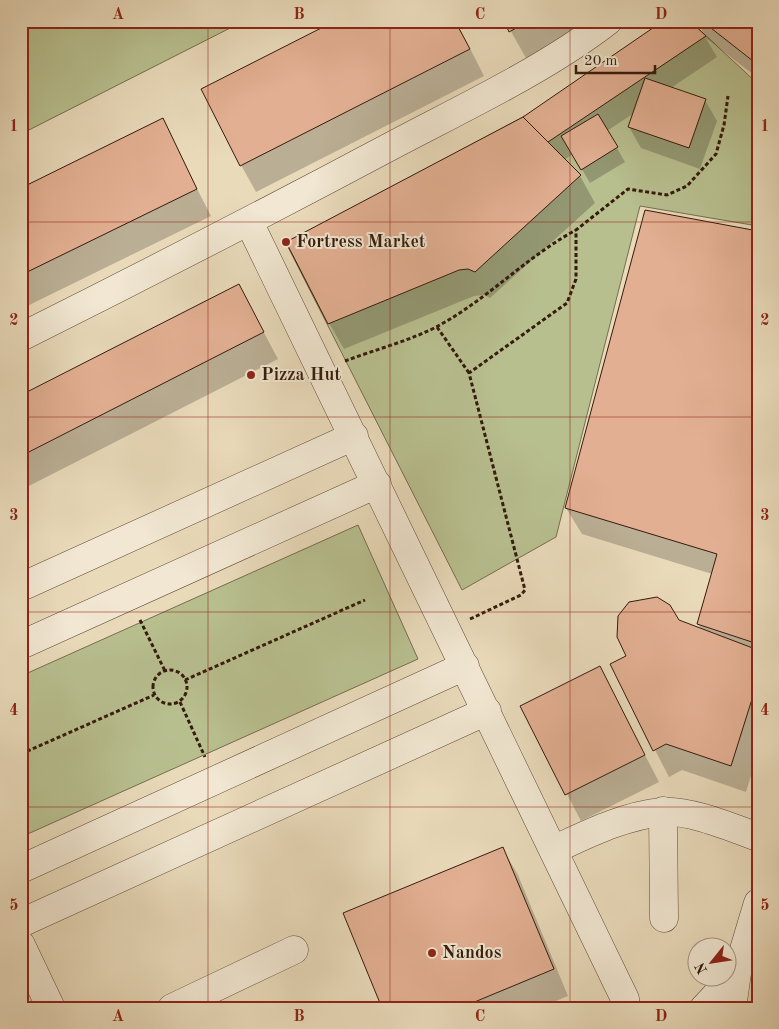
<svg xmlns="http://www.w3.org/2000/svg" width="779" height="1029" viewBox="0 0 779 1029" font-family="'Old Standard TT',serif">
	<rect width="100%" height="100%" fill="#e9daba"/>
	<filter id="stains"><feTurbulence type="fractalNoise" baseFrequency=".004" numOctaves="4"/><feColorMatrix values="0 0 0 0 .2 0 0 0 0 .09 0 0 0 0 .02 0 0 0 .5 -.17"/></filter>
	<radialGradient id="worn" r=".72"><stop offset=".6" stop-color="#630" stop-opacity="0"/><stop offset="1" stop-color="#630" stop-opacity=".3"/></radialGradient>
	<path fill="#b8bf8f" stroke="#766d4e" d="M21 21H244L21 134Z
		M690 21 758 84V226L640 206 556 537 462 590 286 243 523 117Z
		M358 525 418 659 21 837V676Z"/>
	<path fill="#0003" d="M337 21H456L484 76 256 192 241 165Z
		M505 21H590L526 58Z
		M688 21 705 37 717 57 671 88 705 100 717 121 700 169 641 148 629 127 634 113 607 131 625 162 590 183 573 154 564 160 580 176 595 203 490 298 484 295 474 296 344 349 329 323 524 118Z
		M697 21H758V78L706 38Z
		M162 120 211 216 21 309V189Z
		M758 233V753L746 792 682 770 669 777 611 665 628 656 678 621 702 630 698 624 712 574 582 534 566 508Z
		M239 286 278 359 21 490V396Z
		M599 667 659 782 581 821 522 707Z
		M503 849 518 875 568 996 539 1008H383Z"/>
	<path fill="#e2af92" stroke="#341b0c" d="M335 21H455L470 49 240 166 201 89Z
		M504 21H529L509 32Z
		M663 21H690L706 36 548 142 523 117Z
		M702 21H758V65Z
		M645 78 706 99 689 148 628 127Z
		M598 114 618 147 581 170 561 136Z
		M523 117 581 175 475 272 468 269 459 270 328 324 286 242Z
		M163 118 197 189 21 275V188Z
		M645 210 758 231V644L697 624 717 554 565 508Z
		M239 284 264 332 21 456V395Z
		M657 597 670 605 679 620 758 650V680L731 766 666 744 653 751 610 664 626 656 617 637 618 616 629 602Z
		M600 666 645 755 565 795 520 706Z
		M503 847 554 969 460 1008H382L343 913Z"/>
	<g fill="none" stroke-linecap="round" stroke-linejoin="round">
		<g stroke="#614b38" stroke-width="29">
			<path id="minor" d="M249 222 625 999 626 1008
				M21 337C147 274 271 210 395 144 465 107 546 69 608 21
				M21 587 354 436
				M21 645 377 484
				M663 811 664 918
				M553 850C588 834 623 816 662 812 688 809 733 828 758 837
				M21 869 465 666
				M21 923 487 711
				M21 945 51 1008
				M172 1008 294 950
				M704 1008 737 973
				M732 1008 737 973 758 903"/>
		</g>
		<path stroke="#341b0c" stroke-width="3" stroke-dasharray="4 2.5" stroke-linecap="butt" d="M437 327 469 373
			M345 361C374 350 412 340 438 326 488 299 526 257 576 230
			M470 619 521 595 525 590 469 373 567 303 576 279V230L628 189 667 195 687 186 716 154 724 125 728 96
			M140 620 165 671
			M153 687a17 17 0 1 1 34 0a17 17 0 1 1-34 0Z
			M185 680 365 600
			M180 702 205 757
			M21 754 154 695"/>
		<use href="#minor" stroke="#f1e7d2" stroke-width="28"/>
	</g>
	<path fill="none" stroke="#8f2418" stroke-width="1" stroke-opacity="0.55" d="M208 21V1008M390 21V1008M570 21V1008M21 222H758M21 417H758M21 612H758M21 807H758"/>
	<g fill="#8f2418" stroke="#f1e7d2" stroke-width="2">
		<circle cx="286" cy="242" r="5"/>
		<circle cx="251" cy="375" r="5"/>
		<circle cx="432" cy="953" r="5"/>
	</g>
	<g text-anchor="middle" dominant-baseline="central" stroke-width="4" stroke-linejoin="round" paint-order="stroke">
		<g font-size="18" font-weight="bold" fill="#341b0c" stroke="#f1e7d2" text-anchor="start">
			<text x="296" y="242">Fortress Market</text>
			<text x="261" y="375">Pizza Hut</text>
			<text x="442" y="953">Nandos</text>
		</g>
	</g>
	<rect width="779" height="1029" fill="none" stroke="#e9daba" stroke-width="55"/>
	<g transform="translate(712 962) rotate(240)"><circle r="24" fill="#f1e7d2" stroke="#a59583"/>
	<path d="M0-4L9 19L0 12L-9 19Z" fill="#8f2418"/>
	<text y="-8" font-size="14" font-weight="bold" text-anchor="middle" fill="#341b0c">N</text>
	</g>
	<path d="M576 65v8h79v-8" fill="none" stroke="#341b0c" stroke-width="2.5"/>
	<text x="584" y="65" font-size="15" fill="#341b0c" stroke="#f1e7d2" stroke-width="4" paint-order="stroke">20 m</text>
	<rect x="28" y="28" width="724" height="974" fill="none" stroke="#8f2418" stroke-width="2"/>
	<g font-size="16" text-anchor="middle" font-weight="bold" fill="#8f2418">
		<text x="118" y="19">A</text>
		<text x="299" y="19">B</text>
		<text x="480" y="19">C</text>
		<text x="661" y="19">D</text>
		<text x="14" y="131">1</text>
		<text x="765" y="131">1</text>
		<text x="14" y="325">2</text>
		<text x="765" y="325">2</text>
		<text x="14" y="520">3</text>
		<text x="765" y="520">3</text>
		<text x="14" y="715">4</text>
		<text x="765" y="715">4</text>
		<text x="14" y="910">5</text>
		<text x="765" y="910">5</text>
		<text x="118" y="1021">A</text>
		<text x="299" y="1021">B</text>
		<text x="480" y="1021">C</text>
		<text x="661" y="1021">D</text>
	</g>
	<rect width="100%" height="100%" filter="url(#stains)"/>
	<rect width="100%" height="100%" fill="url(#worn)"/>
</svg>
